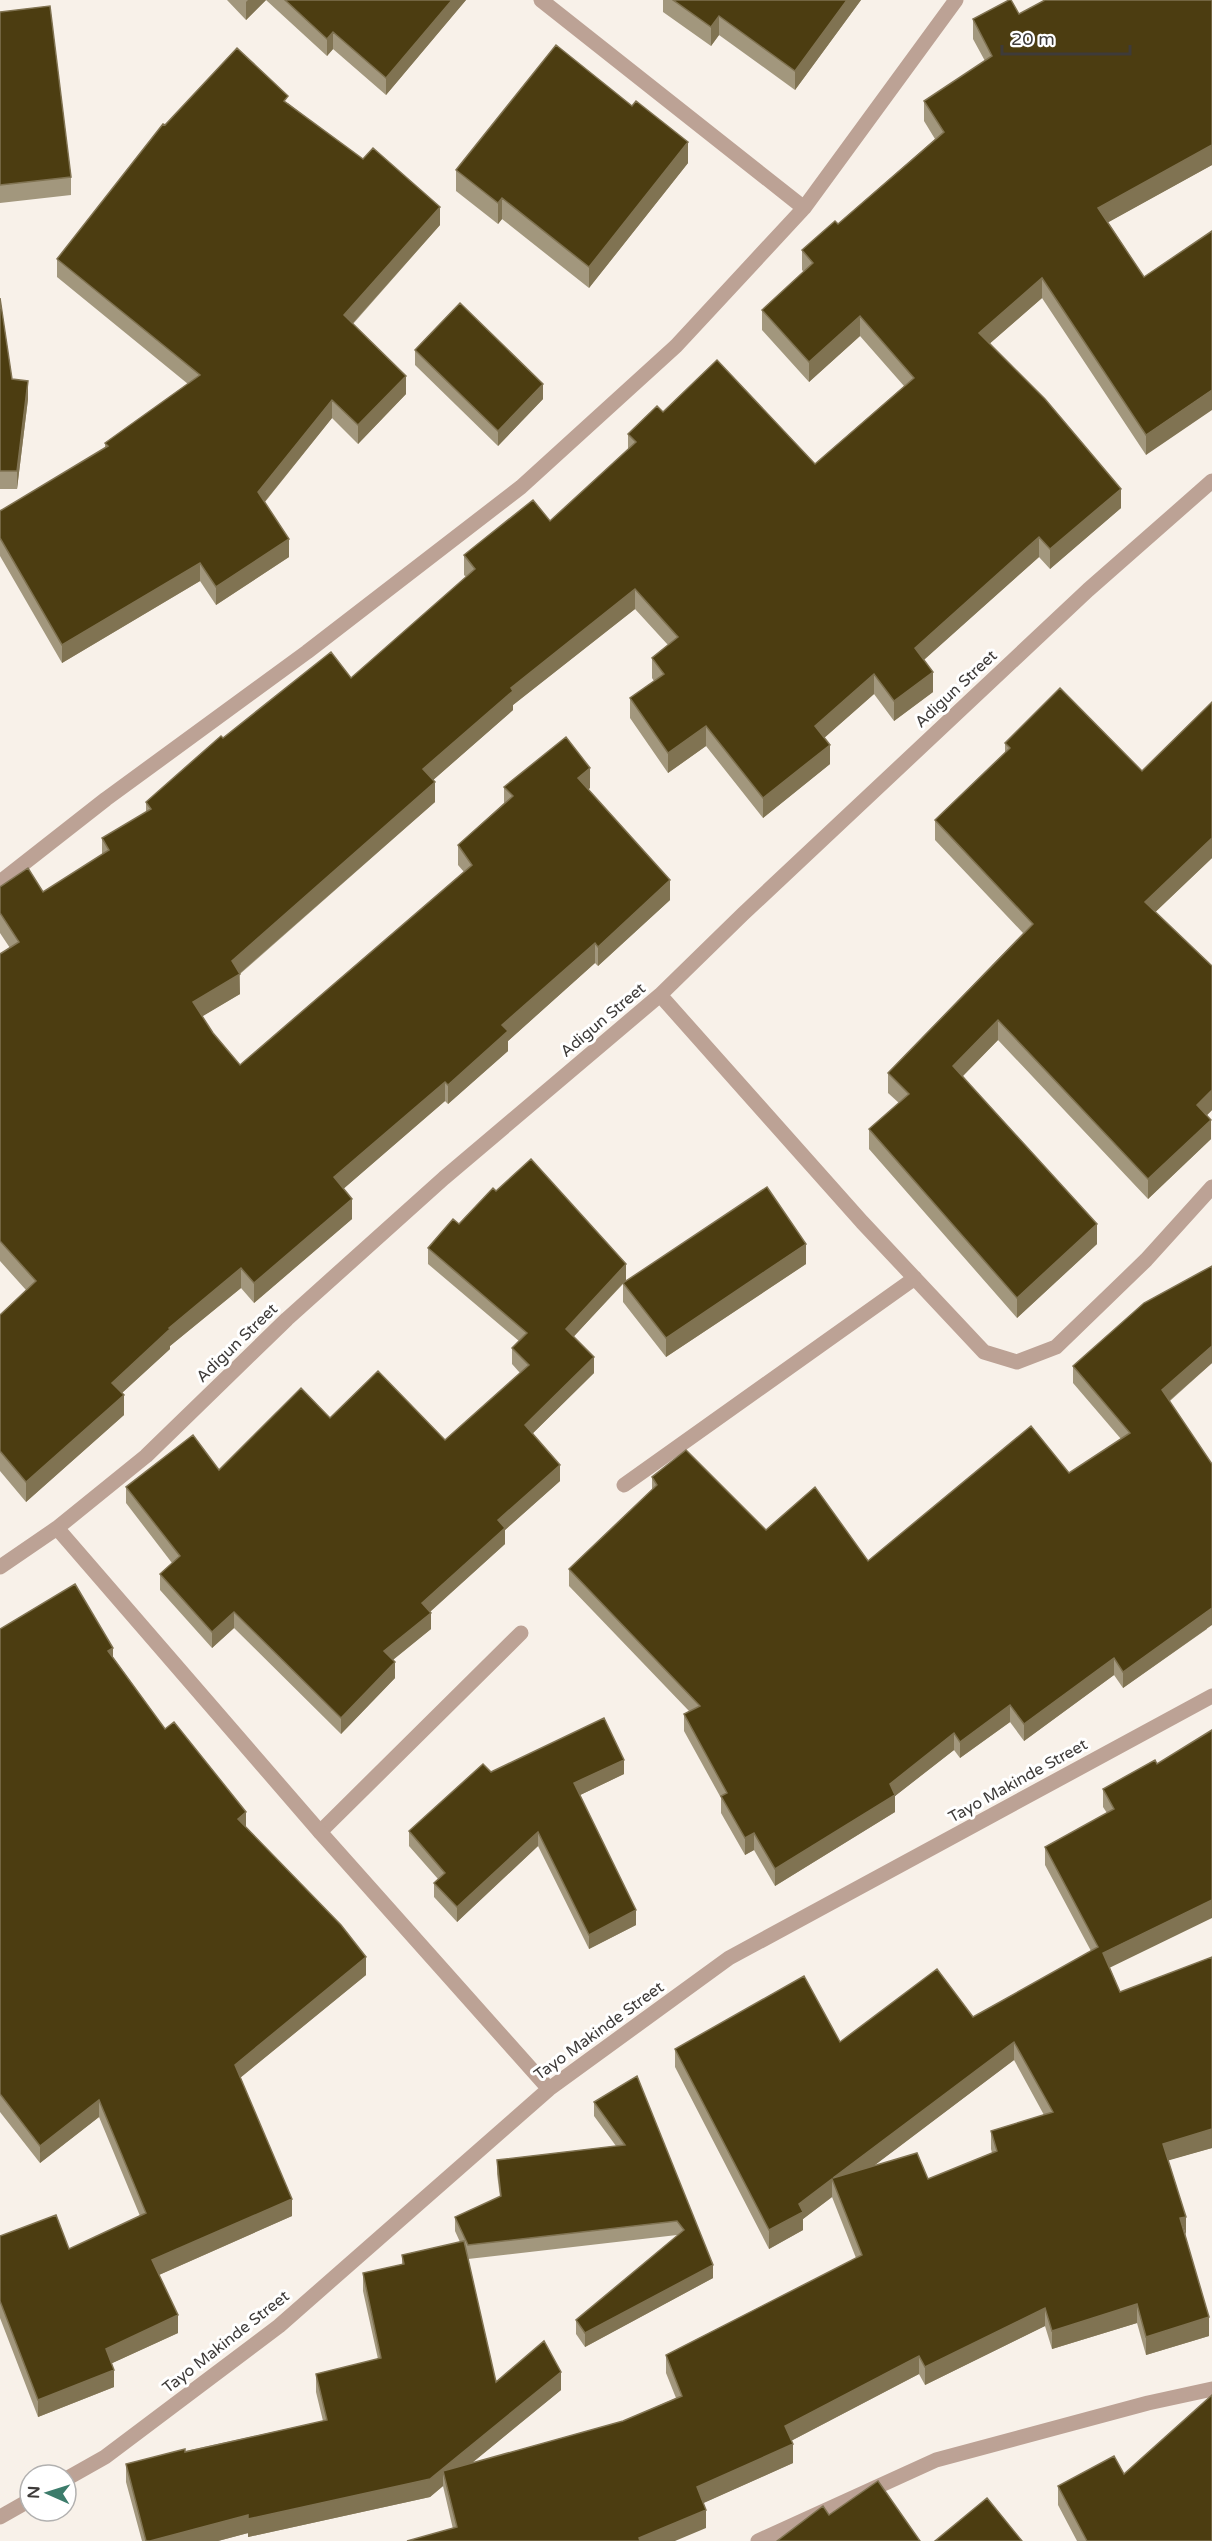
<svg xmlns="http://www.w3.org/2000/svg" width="1212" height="2541" viewBox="0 0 1212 2541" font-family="'Varela Round',sans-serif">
	<rect width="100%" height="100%" fill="#f8f1e9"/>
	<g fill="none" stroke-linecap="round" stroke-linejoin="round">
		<path stroke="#bca295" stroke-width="15" d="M320 1832 521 1633"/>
		<path stroke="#bca295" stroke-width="15" d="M541 0 804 208
			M0 882 106 799 307 652 521 487 676 346 804 208 956 0
			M660 995 862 1222 984 1352 1017 1362 1056 1347 1146 1260 1212 1187
			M624 1485 915 1278
			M57 1528 320 1832 549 2089
			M0 1567 57 1528 146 1456 287 1319 444 1178 660 995 743 914 1088 590 1212 481
			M66 2479 105 2457 279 2326 549 2089 729 1958 1212 1696
			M0 2517 30 2500
			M758 2541 936 2460 1148 2403 1212 2389"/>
	</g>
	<path fill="#a2977d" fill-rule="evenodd" d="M227 0H266L246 20Z
		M266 0H466L386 95 333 49 327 56Z
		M663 0H861L795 90 719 35 711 46 663 12Z
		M1212 0V165L1108 222 1144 277 1212 231 1146 455 1042 298 990 343 1121 508 1050 569 1039 557 923 660 933 692 894 721 874 694 824 738 830 764 763 818 706 746 668 773 630 718V698L654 681 652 678V658L668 645 635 609 513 705V710L433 780 435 802 240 974V994L202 1016 213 1033 240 1065 464 872 458 865V845L504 803V787L590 788 588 789 670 900 598 966 595 963 508 1041V1051L448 1104 445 1101 343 1189 352 1219 254 1303 241 1288 170 1346V1349L122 1393 124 1415 26 1502 0 1471V1315L26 1290 0 1261V954L10 948 0 933V887L43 892 102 855V838L146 812V802L223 738 351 678 466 577 464 575V555L550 521 628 450V434L663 412 815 464 904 386 860 336 809 382 762 330V310L804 272 802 270V250L838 224 935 139 924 121V101L985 61 973 39V19Z
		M0 12 71 177V195L0 203Z
		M288 103 440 225 353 324 406 394 358 444 332 418 265 502 289 557 216 605 200 581 62 663 0 556V511L105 448V443L188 384 57 277V259L165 125Z
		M688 163 589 288 502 219 498 224 456 191V170Z
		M0 298 12 379 28 399 17 489H0Z
		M415 350 543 399 498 446 415 365Z
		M1212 702V858L1155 912 1212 966V1110L1207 1115 1211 1139 1148 1199 998 1040 963 1076 1097 1244 1017 1318 869 1149V1129L899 1103 888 1093V1073L1023 933 935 840V820L1005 753V743L1142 771Z
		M496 1191 626 1280 806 1264 666 1357 623 1302V1284L573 1337 594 1373 533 1433 560 1481 505 1530V1544L430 1612 431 1629 393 1660 395 1678 341 1734 234 1628 212 1648 160 1590V1574L172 1563 126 1503V1487L219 1470 330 1418 445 1440 520 1373 512 1364V1348L519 1341 428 1264V1248L459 1224Z
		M1212 1363 1170 1401 1207 1629 1123 1688 1114 1675 1024 1741 1010 1722 960 1758 954 1750 895 1796V1812L775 1886 754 1850 745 1855 721 1813V1798L684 1731V1714L689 1711 569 1586V1569L652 1490V1477L766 1530 868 1561 1069 1473 1121 1439 1073 1383V1366Z
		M0 1629 113 1657 165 1729 366 1975 240 2078 292 2216 159 2275 178 2333 112 2363 114 2387 38 2417 0 2318V2236L69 2249 140 2216 99 2117 40 2163 0 2112Z
		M1155 1760 1110 1968 1120 1992 1212 2148 1168 2160 1209 2336 1146 2355 1137 2323 1052 2349 1045 2326 925 2385 919 2374 791 2441 793 2463 703 2503 706 2528 453 2529 443 2486 430 2497 248 2537V2533L218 2541H142L126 2482V2464L323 2421 316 2392V2374L378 2359 363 2291V2273L402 2265V2255L460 2242 455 2231V2217L500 2197 497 2174V2160L616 2146 594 2116V2102L637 2076 713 2278 585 2347 576 2334V2320L678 2235H677L468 2259 496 2382 561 2390 472 2463 623 2421 676 2398 666 2373V2355L856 2258 832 2197 803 2219V2230L769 2249 675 2067V2049L840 2042 973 2017 1091 1951 1045 1865V1847L1107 1813 1103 1807V1789ZM1014 2060 1044 2115 991 2131V2149L992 2153 928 2179 873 2166Z
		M491 1772 624 1774 580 1795 636 1925 589 1949 538 1846 457 1922 434 1897V1883L438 1879 409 1846V1831Z
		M1124 2474 1212 2541H1077L1058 2505V2486Z"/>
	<path fill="#807352" d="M248 0H266L246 20V2Z
		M452 0H466L386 95V78Z
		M847 0H861L795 90V71Z
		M719 16V35L711 46V27Z
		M333 32V49L327 56V39Z
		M688 142V163L589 288V267Z
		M1212 145V165L1098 228V208Z
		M502 198V219L498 224V203Z
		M440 207V225L344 333V315Z
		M1042 278V298L979 353V333Z
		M860 316V336L809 382V362Z
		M406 376V394L358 444V425Z
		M28 381V399L17 489V471Z
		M543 384V399L498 446V431Z
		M1212 390V410L1146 455V435Z
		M332 400V418L258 510V492Z
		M1121 489V508L1050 569V549Z
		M1039 537V557L915 668V648Z
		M289 539V557L216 605V587Z
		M200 563V581L62 663V645Z
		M635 589V609L513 705V710L423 789V769L511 688Z
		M933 672V692L894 721V701Z
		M874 674V694L815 746V726Z
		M706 726V746L668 773V753Z
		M830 745V764L763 818V798Z
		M590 768V788L578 798V778Z
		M435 782V802L239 974 240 994 193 1022V1002L232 961Z
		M1212 838V858L1145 922V902Z
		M670 880V900L598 966V947Z
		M595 943V963L508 1041V1051L448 1104V1085L502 1025Z
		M998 1020V1040L953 1086V1066Z
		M445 1082V1101L334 1197V1177Z
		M1212 1090V1110L1197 1125V1105Z
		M1211 1120V1139L1148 1199V1179Z
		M352 1199V1219L254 1303V1283Z
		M1097 1224V1244L1017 1318V1298Z
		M806 1244V1264L666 1357V1338Z
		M626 1264V1280L566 1345V1329Z
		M241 1268V1288L170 1346V1349L112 1402V1383L169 1328Z
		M1212 1346V1363L1162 1407V1390Z
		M594 1357V1373L525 1441V1425Z
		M124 1395V1415L26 1502V1482Z
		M560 1465V1481L505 1530V1544L422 1619V1603L498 1520Z
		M1212 1608V1625L1123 1688V1672Z
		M234 1612V1628L212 1648V1632Z
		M431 1613V1629L384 1667V1651Z
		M113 1648V1665L108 1651Z
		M1114 1658V1675L1024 1741V1724Z
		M395 1662V1678L341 1734V1718Z
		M1010 1705V1722L960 1758V1742Z
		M954 1733V1750L895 1796V1812L775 1886V1869L890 1784Z
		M624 1760V1774L574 1798V1783Z
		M246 1812V1829L238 1819Z
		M538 1832V1846L457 1922V1907Z
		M754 1833V1850L745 1855V1838Z
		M1212 1900V1918L1103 1971V1953Z
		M636 1910V1925L589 1949V1935Z
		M366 1957V1975L235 2082V2065Z
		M1014 2042V2060L838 2193 833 2178Z
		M99 2100V2117L40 2163V2146Z
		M1212 2129V2148L1163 2162V2144Z
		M832 2179V2197L803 2219V2230L769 2249V2230L799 2204Z
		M292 2199V2216L152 2278V2260Z
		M1186 2217V2235L1180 2218Z
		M713 2265V2278L585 2347V2333Z
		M1137 2304V2323L1052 2349V2331Z
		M1045 2308V2326L925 2385V2367Z
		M178 2315V2333L106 2366V2349Z
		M1209 2317V2336L1146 2355V2337Z
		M919 2356V2374L785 2444V2426Z
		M114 2370V2387L38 2417V2400Z
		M561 2372V2390L446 2484 443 2471V2486L430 2497 248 2537V2519Z
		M793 2444V2463L697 2506V2487Z
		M706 2510V2528L675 2541H639V2538Z
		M248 2515V2533L218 2541H150Z"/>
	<path fill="#4c3d11" stroke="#807352" stroke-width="1.5" fill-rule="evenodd" d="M285 0H452L386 78 333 32 327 39Z
		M673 0H847L795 71 719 16 711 27Z
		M1009 0H1011L1019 14 1045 0H1212V145L1098 208 1144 277 1212 231V390L1146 435 1042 278 979 333 1045 399 1121 489 1050 549 1039 537 915 648 933 672 894 701 874 674 815 726 830 745 763 798 706 726 668 753 630 698 664 674 652 658 678 637 635 589 511 688 513 691 423 769 435 782 232 961 240 974 193 1002 213 1033 240 1065 472 865 458 845 513 796 504 787 566 737 590 768 578 778 670 880 598 947 595 943 502 1025 508 1031 448 1085 445 1082 334 1177 352 1199 254 1283 241 1268 169 1328 170 1329 112 1383 124 1395 26 1482 0 1451V1315L36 1281 0 1241V954L19 942 0 913V887L28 868 43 892 109 850 102 838 151 809 146 802 221 736 223 738 331 652 351 678 475 569 464 555 533 500 550 521 636 442 628 434 657 406 663 412 717 360 815 464 914 378 860 316 809 362 762 310 813 263 802 250 835 221 838 224 944 132 924 101 992 56 973 19Z
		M50 6 71 177 0 185V12Z
		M556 45 632 106 636 101 688 142 589 267 502 198 498 203 456 170Z
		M237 48 288 96 284 101 363 159 373 148 440 207 344 315 406 376 358 425 332 400 258 492 289 539 216 587 200 563 62 645 0 538V511L108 446 105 443 200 375 57 259 163 124 165 125Z
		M0 298 12 379 28 381 17 471H0Z
		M460 303 543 384 498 431 415 350Z
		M1060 688 1142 771 1212 702V838L1145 902 1212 966V1090L1197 1105 1211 1120 1148 1179 998 1020 953 1066 1097 1224 1017 1298 869 1129 909 1094 888 1073 1033 924 935 820 1010 748 1005 743Z
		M531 1159 626 1264 566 1329 594 1357 525 1425 560 1465 498 1520 505 1528 422 1603 431 1613 384 1651 395 1662 341 1718 234 1612 212 1632 160 1574 180 1556 126 1487 193 1435 219 1470 301 1388 330 1418 378 1371 445 1440 529 1365 512 1348 527 1333 428 1248 453 1219 459 1224 493 1188 496 1191Z
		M767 1187 806 1244 666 1338 623 1283Z
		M1212 1266V1346L1162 1390 1212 1464V1608L1123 1672 1114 1658 1024 1724 1010 1705 960 1742 954 1733 890 1784 895 1795 775 1869 754 1833 745 1838 721 1796 727 1793 684 1714 700 1706 569 1569 657 1485 652 1477 686 1450 766 1530 815 1487 868 1561 1031 1426 1069 1473 1130 1433 1073 1366 1144 1303Z
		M75 1584 113 1648 108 1651 165 1729 174 1722 246 1812 238 1819 341 1925 366 1957 235 2065 292 2199 152 2260 178 2315 106 2349 114 2370 38 2400 0 2301V2236L56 2215 69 2249 146 2213 99 2100 40 2146 0 2094V1629Z
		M604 1718 624 1760 574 1783 636 1910 589 1935 538 1832 457 1907 434 1883 445 1873 409 1831 483 1764 491 1772Z
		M1212 1730V1900L1103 1953 1120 1992 1212 1957V2129L1163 2144 1186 2217 1180 2218 1209 2317 1146 2337 1137 2304 1052 2331 1045 2308 925 2367 919 2356 785 2426 793 2444 697 2487 706 2510 639 2538 640 2541H407L457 2527 443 2471 623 2421 682 2396 666 2355 862 2255 832 2179 799 2204 803 2212 769 2230 675 2049 804 1976 840 2042 937 1969 973 2017 1098 1947 1045 1847 1114 1809 1103 1789 1155 1760 1157 1764ZM1014 2042 1053 2112 991 2131 997 2151 928 2179 917 2153 833 2178Z
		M637 2076 713 2265 585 2333 576 2320 684 2230 677 2221 468 2245 455 2217 501 2196 497 2160 625 2145 594 2102Z
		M464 2241 496 2382 544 2341 561 2372 430 2479 248 2519V2515L150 2541H146L126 2464 185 2449V2452L327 2420 316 2374 381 2358 363 2273 404 2264 402 2255Z
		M1212 2395V2541H1087L1058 2486 1114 2456 1124 2474Z
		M878 2481 920 2541H777L823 2506 829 2515Z
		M987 2498 1022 2541H935Z"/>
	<g text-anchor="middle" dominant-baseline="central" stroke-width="6" stroke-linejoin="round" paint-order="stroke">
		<g font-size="16" fill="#3e3b39" stroke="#fff">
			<text transform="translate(956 689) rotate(-43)">Adigun Street</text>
			<text transform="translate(603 1020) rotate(-40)">Adigun Street</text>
			<text transform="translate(237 1343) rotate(-44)">Adigun Street</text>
			<text transform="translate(1018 1781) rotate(-29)">Tayo Makinde Street</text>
			<text transform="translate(599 2031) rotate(-36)">Tayo Makinde Street</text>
			<text transform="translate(226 2342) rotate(-38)">Tayo Makinde Street</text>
		</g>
	</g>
	<g transform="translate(48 2493) rotate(273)"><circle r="28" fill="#ffffff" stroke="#b2b1b0" stroke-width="1.5"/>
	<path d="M0-4.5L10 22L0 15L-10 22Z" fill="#3c7c6b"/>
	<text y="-9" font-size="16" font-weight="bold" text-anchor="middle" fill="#3e3b39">N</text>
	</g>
	<path d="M1002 45v9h128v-9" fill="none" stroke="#3e3b39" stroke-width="3"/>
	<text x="1011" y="45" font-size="18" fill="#3e3b39" stroke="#ffffff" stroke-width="4.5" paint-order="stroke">20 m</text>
</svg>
